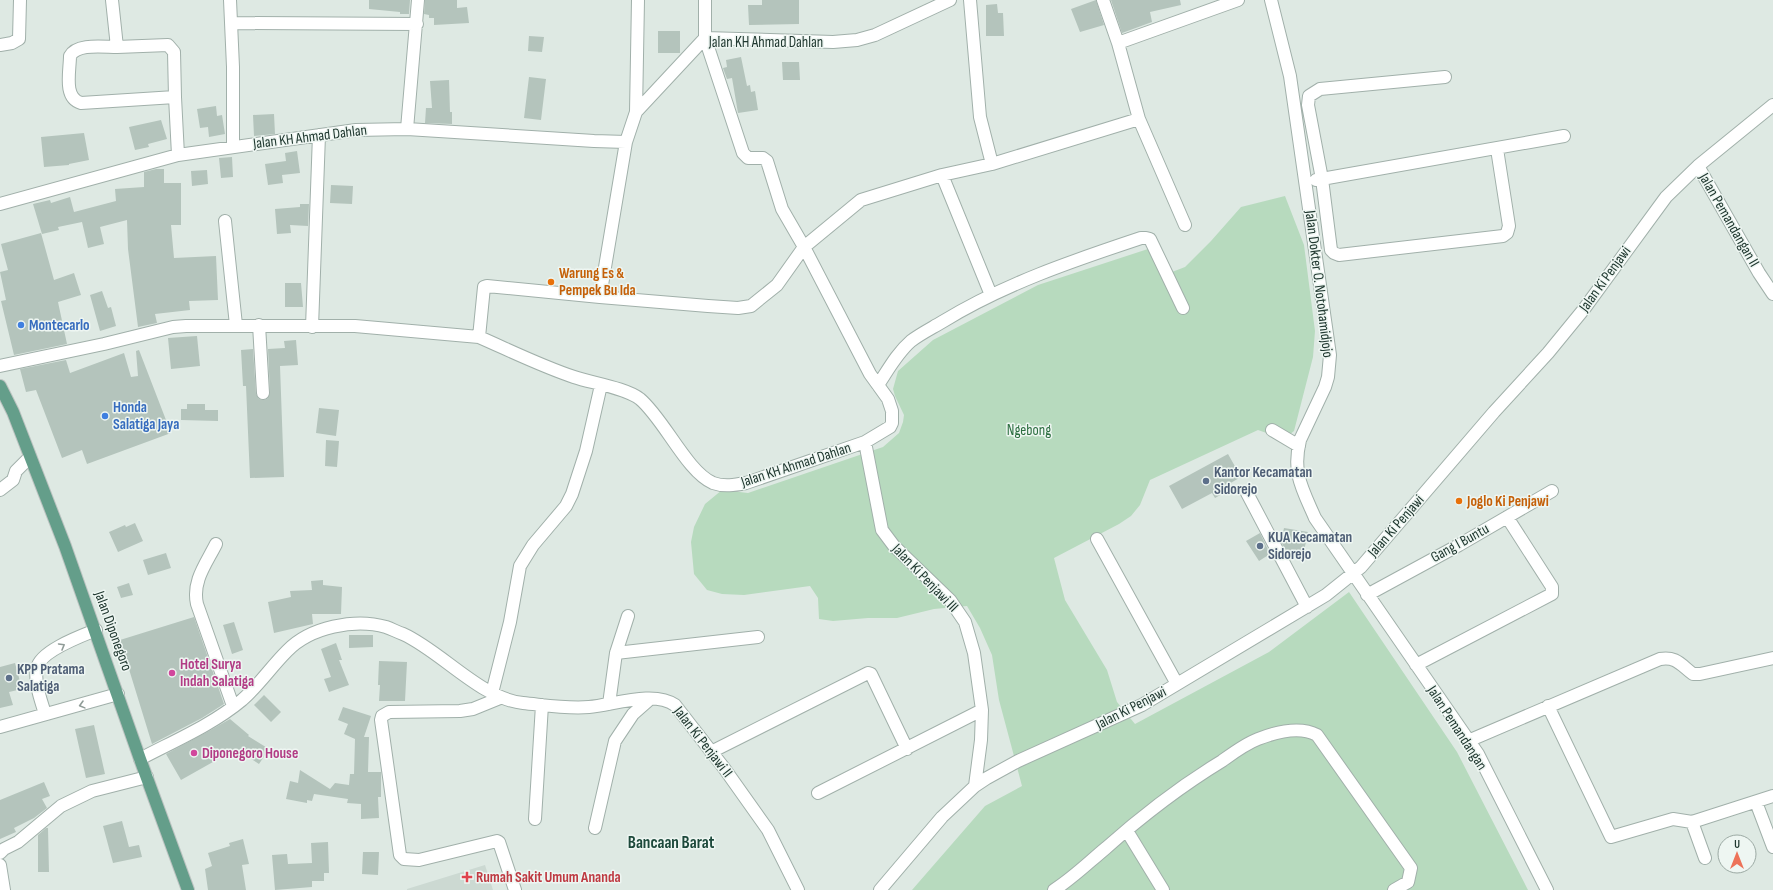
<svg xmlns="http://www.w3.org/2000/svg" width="1773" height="890" viewBox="0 0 1773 890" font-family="'Sofia Sans Condensed',sans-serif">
	<rect width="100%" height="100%" fill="#dee9e3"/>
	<path fill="#ccd9d2" d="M485 865 493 890H407V889Z"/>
	<path fill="#b7dabe" d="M1285 196 1304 245 1315 331 1313 357 1294 431C1283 442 1271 434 1258 430L1150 480 1140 505 1131 516 1119 524 1054 558 1065 600 1107 670 1117 702 1135 724 1269 652 1349 592 1457 752 1528 890H912L985 806 1022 786 999 700 992 655 980 628 967 606 934 609 897 618H868L833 621 819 619 818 598 810 586 744 595 722 594 707 590 694 574 691 542 694 527 705 504 722 490 748 493 883 447 899 433 903 422 904 415 895 396 893 389 898 371 933 340 1038 285 1151 248 1158 270 1172 272 1185 267 1211 241 1241 207Z"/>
	<path fill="#b4c4bc" d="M369 0H410L409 14H400V12L369 9Z
		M425 0H457V8L467 7 469 23 434 25V18H429V15L424 14Z
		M762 0H799V24L749 25 748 5H762Z
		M1096 0 1104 25 1080 32 1071 9Z
		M1111 0H1180L1181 5 1150 12 1152 22 1122 33Z
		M997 4 998 13H1003L1004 36H986V5Z
		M658 31H680V53H658Z
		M529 36 544 37 542 52 528 51Z
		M741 57 747 86 750 85 751 92 755 91 758 110 738 113 732 78 727 79 723 68 727 67 726 60Z
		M782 62H799L800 80H783Z
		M529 77 546 79 541 120 524 118Z
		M449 80 450 112H452V124L425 123 426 108H432L430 81Z
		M216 106 217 116 222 115 225 134 209 137 208 127 200 128 197 109Z
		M274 114 275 134 254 136 253 115Z
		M161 120 167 139 148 144 149 147 135 150 129 127Z
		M84 133 89 160 69 164V165L44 167 41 137Z
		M297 151 300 173 282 175 283 183 268 185 265 164 286 161 285 153Z
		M232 157 233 177 221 178 219 158Z
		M156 169H164V183H181V225H171L174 258 216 256 218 300 189 301 190 310 155 314 157 323 138 327 128 249 127 220 100 227 104 244 88 248 82 222 58 227 59 230 42 234 33 204 50 200 51 203 70 197 74 212 116 201 115 189 144 187V172Z
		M207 170 208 184 192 186 191 171Z
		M331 185 353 186 352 204 330 203Z
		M300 204H309L308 226 290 225 291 233 277 234 275 209 300 207Z
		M41 233 54 280 74 273 81 295 58 302 67 344 14 355 1 301 6 300 0 272 8 270 1 244Z
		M285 283H301L303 307H285Z
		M102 291 108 308 111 307 116 326 100 331 90 295Z
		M197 336 200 366 171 369 168 338Z
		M296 340 298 365 280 366 284 477 250 478 246 386H243L241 350 253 349 256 394 259 399 264 400 267 399 270 393 268 349 285 348 284 341Z
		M139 350 171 433 87 464 82 450 62 458 36 390 26 392 20 369 66 360 70 373 124 353 131 377 138 376 136 351Z
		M187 404H205V410H218V421L181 420V409H187Z
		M319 408 339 410 336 436 316 433Z
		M326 440 339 441 337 467 325 466Z
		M1228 454 1241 477 1227 485 1229 490 1215 498 1212 493 1182 509 1169 486Z
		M135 523 143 541 118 552 109 532 125 525 126 527Z
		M1284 528 1308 532 1303 556 1287 552 1281 542Z
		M1260 533 1270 554 1259 561 1246 541Z
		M166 553 171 568 148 575 143 560Z
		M323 580V585L342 587 341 614H312L313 624 274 633 268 602 291 597 290 591 312 590 311 581Z
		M129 583 133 595 121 598 117 587Z
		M194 617 224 704 202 718 152 744 120 640Z
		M234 622 243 650 232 654 223 625Z
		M349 635H373V647L349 648Z
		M336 643 342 660H339L349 685 329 692 324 679 331 677 321 649Z
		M379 661 407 662 405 701H379L380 685H378Z
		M15 663 22 689 9 692 13 705 0 708V667Z
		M264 695 281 712 271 722 254 705Z
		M343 707 371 716 364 737H369L368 772H381V797H378L379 818 361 819V804L347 803 348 799 314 794 312 801 307 800V803L286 799 290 781 298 783 300 770 330 789 335 783 349 785 350 774H354L355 739 344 734 348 724 338 720Z
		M230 719 249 735 248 736 269 749 259 764 236 749 181 780 166 754 209 731Z
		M94 725 105 774 86 778 75 729Z
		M44 782 50 796 42 799 47 808 34 818 14 828 16 832 0 839V800Z
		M122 821 129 847 139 845 142 857 113 863 103 826Z
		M46 828H48L49 872H38V835Z
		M243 839 249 864 242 865 246 890H208L205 869 212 866 208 853 230 846 229 843Z
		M328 842 329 873H324V881H312V887L275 890 272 855 287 854 288 864 312 863 311 843Z
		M363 852H379L378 875 362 874Z"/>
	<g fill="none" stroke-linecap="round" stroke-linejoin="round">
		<g stroke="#a1b0aa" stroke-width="14">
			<path id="minor" d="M112 0 117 47C103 47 77 43 70 56 70 71 63 98 81 103L175 97 178 155
				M230 0 233 67V146
				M970 0 980 117 992 164
				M1271 0 1290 76 1330 355 1328 377 1325 387 1300 440C1292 473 1302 488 1315 518L1478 754 1547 890
				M231 23 417 24
				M1118 43 1238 0
				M0 45 12 43 19 39 20 0
				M117 47 168 45 174 52 175 97
				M1445 77 1320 89 1309 96 1308 105 1322 179 1331 250 1334 253 1339 255 1503 236 1507 233 1509 226 1497 149
				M636 112 638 0
				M1139 119 1185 225
				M407 129 418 0
				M626 142 600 297 708 306 738 308 751 306 777 285 804 247 861 200 942 175 991 295
				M1698 166 1759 273 1773 294
				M942 175 992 164 1139 119 1118 43 1103 0
				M1316 180 1564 136
				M0 204 178 155 356 130 407 129 594 141 626 142 636 112 705 38 833 42 857 40 875 35 950 0
				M225 221 236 325
				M600 297 487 286 484 287 479 337C511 351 541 366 574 377 592 383 626 388 640 399 664 419 687 472 713 483 724 487 735 485 746 483L865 442 890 427 892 423V411L888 399 870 374 804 247 782 209 767 161 763 158H748L743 153 705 38V0
				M259 325 263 393
				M312 327 319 135
				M0 366 104 344 173 327 186 326H355L479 337
				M878 385C888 370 897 353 911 341 920 334 932 328 942 322 1004 284 1072 261 1141 238H1146L1150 239 1183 308
				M1272 430 1299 446
				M865 442 882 530 894 546 950 600 965 622 974 653 982 710 981 740 975 786
				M0 490 13 480 16 471 30 457
				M1247 493 1307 607
				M1097 539 1177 684
				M216 544C206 564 192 581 197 604L233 706
				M1367 595 1459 545 1552 491
				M616 653 628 616
				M1416 665 1552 594V587L1507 517
				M492 693 510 622 520 566 533 545 566 506 572 494 586 451 601 385
				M500 698 473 709 460 711 389 712 382 716 381 720 400 855 404 859 419 860 497 841 499 842 515 890
				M609 704 616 653 758 637
				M1548 706 1611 837 1673 819 1692 822 1773 796
				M45 714C41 700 34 683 37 668 40 651 81 636 96 630
				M0 727 118 694
				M1468 741 1660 659C1676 656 1681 665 1693 674H1700L1773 658
				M711 752 868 673 871 674 907 749
				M140 759C174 741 212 725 242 700 259 685 271 667 287 651 310 627 355 618 386 627 392 629 397 632 403 634 441 651 481 699 523 703 544 705 567 709 589 707 613 705 654 690 675 705L724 768 768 830 798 890
				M818 793 982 710
				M1756 802 1773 847
				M535 819 542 705
				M1692 822 1705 858
				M595 828 615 741 633 714 650 699
				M1127 831 1163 890
				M0 853 4 849 18 842 61 806 92 791 147 777
				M0 865 4 890
				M880 890 942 817 975 786 987 778 1018 761 1142 705 1326 595 1361 567 1494 412 1548 353 1584 309 1666 197 1698 166 1773 105
				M1054 890C1073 878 1089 862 1106 848 1142 816 1181 786 1222 761 1233 753 1245 744 1258 739 1276 732 1300 726 1317 735L1411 868 1408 882 1394 890"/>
		</g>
		<g stroke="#bcc3c1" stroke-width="14">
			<path id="major" d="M0 386 13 412 65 546 140 759 188 890"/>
		</g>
		<use href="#minor" stroke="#fff" stroke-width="12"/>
		<use href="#major" stroke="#649e8a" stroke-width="12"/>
	</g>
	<defs><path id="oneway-chevron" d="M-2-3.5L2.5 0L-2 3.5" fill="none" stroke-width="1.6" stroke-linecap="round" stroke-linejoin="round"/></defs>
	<g stroke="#909c98">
		<use href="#oneway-chevron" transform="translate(62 646) rotate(-30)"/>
		<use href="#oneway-chevron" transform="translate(82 705) rotate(165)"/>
	</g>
	<g fill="#e8710a" stroke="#eef6f2" stroke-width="1.5">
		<circle cx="551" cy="282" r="4"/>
		<circle cx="1459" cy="501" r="4"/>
	</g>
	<g fill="#3f7fe0" stroke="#eef6f2" stroke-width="1.5">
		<circle cx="21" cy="325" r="4"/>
		<circle cx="105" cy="416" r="4"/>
	</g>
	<g fill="#5c6f8a" stroke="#eef6f2" stroke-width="1.5">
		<circle cx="1206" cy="481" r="4"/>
		<circle cx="1260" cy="546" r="4"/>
		<circle cx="9" cy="678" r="4"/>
	</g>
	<g fill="#d1479c" stroke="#eef6f2" stroke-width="1.5">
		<circle cx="172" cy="673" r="4"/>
		<circle cx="194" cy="753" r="4"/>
	</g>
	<path fill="#e0444e" stroke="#eef6f2" stroke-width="1.5" d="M465 871h4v4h4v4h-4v4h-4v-4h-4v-4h4z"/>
	<g text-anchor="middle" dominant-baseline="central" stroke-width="3" stroke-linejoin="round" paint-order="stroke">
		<g font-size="15" fill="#203830" stroke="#eef6f2">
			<text x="766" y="42">Jalan KH Ahmad Dahlan</text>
			<text transform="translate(310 137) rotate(-7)">Jalan KH Ahmad Dahlan</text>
			<text transform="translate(1729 220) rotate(60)">Jalan Pemandangan II</text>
			<text transform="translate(1605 279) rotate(-54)">Jalan Ki Penjawi</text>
			<text transform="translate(1319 284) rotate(83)">Jalan Dokter O. Notohamidjojo</text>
			<text transform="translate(796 465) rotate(-18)">Jalan KH Ahmad Dahlan</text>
			<text transform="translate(1396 526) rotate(-49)">Jalan Ki Penjawi</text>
			<text transform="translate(1460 543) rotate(-29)">Gang I Buntu</text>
			<text transform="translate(925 578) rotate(46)">Jalan Ki Penjawi III</text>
			<text transform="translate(113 631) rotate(70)">Jalan Diponegoro</text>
			<text transform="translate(1131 708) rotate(-27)">Jalan Ki Penjawi</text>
			<text transform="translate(1457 728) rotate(57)">Jalan Pemandangan</text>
			<text transform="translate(703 742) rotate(52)">Jalan Ki Penjawi II</text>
		</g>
		<g font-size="15" font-weight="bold" fill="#c56008" stroke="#eef6f2" text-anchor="start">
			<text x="559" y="273">Warung Es &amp;<tspan x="559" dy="17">Pempek Bu Ida</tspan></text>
			<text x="1467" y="501">Joglo Ki Penjawi</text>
		</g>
		<g font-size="15" font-weight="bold" fill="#366cbe" stroke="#eef6f2" text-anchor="start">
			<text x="29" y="325">Montecarlo</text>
			<text x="113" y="407">Honda<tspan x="113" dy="17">Salatiga Jaya</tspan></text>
		</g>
		<g font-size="15" fill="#2c6e40" stroke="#eef6f2">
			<text x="1029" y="430">Ngebong</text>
		</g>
		<g font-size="15" font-weight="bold" fill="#4e5e75" stroke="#eef6f2" text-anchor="start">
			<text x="1214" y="472">Kantor Kecamatan<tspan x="1214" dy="17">Sidorejo</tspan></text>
			<text x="1268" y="537">KUA Kecamatan<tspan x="1268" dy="17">Sidorejo</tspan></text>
			<text x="17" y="669">KPP Pratama<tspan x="17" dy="17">Salatiga</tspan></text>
		</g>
		<g font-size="15" font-weight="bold" fill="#b23c85" stroke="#eef6f2" text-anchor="start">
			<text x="180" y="664">Hotel Surya<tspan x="180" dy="17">Indah Salatiga</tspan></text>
			<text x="202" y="753">Diponegoro House</text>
		</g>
		<g font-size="15" font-weight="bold" fill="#be3a42" stroke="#eef6f2" text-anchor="start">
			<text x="476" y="877">Rumah Sakit Umum Ananda</text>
		</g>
		<g font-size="17" font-weight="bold" fill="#1d493b" stroke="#eef6f2">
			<text x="671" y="843">Bancaan Barat</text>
		</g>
	</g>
	<g transform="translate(1737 854)"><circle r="19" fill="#eef6f2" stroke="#9caaa4"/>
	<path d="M0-3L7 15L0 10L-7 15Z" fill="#ed7258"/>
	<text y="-6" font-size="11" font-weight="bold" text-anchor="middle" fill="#203830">U</text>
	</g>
</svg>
